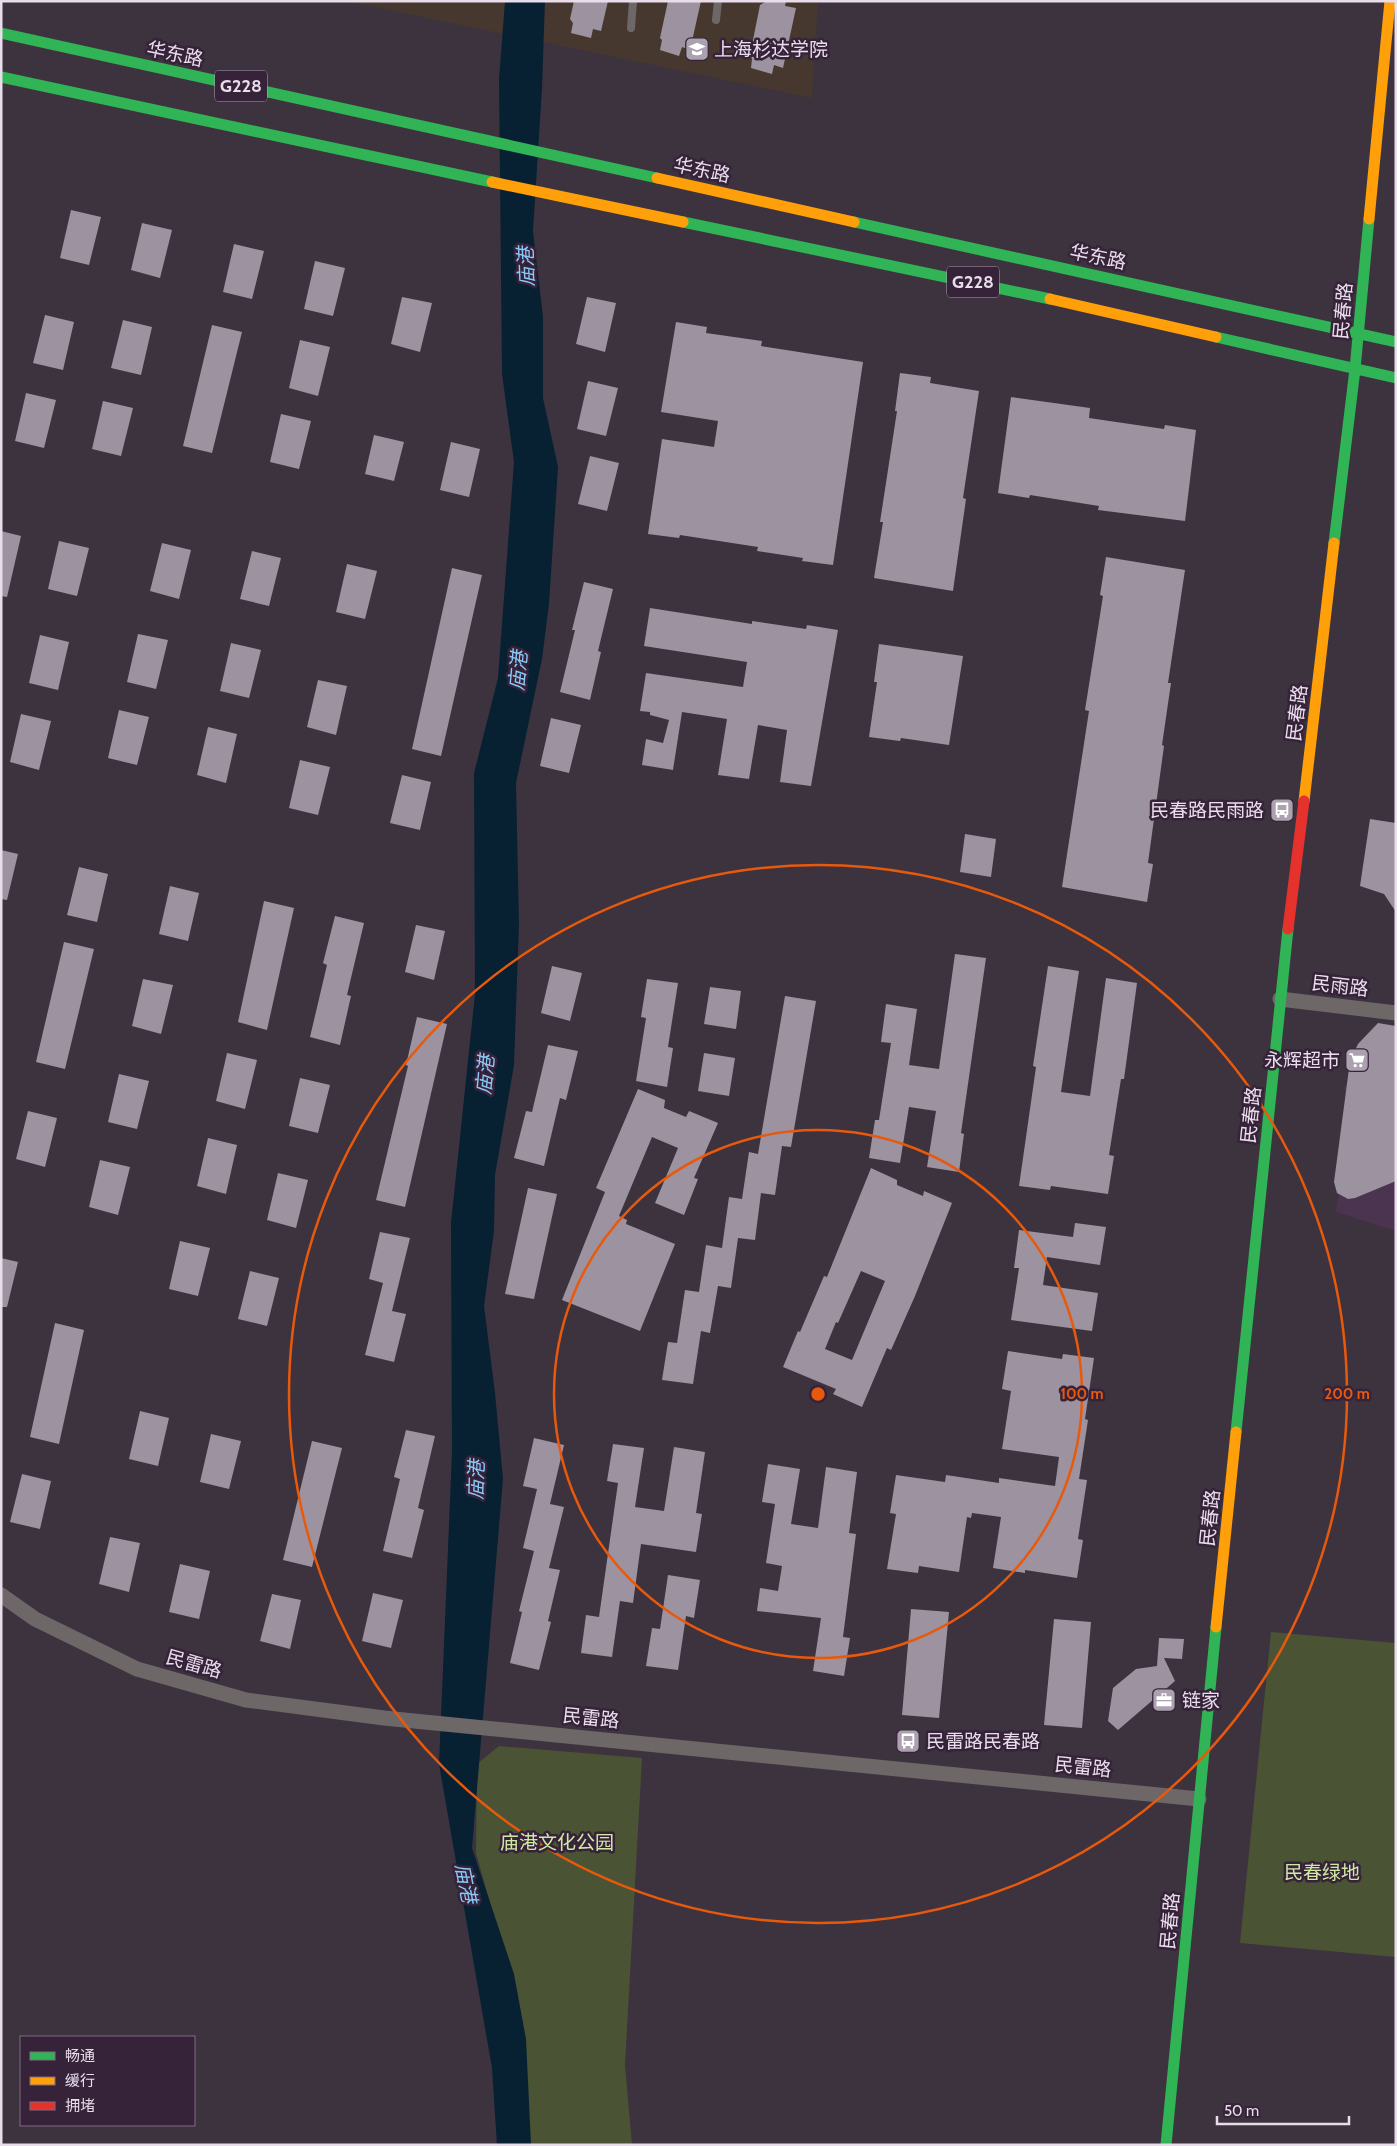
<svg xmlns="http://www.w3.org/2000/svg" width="1397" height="2146" viewBox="0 0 1397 2146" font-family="Cabin,'Noto Sans SC',sans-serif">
	<rect width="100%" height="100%" fill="#3c333f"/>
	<path fill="#4a344f" d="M1396 1037V1231L1336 1212 1351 1112 1344 1088 1356 1068Z"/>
	<path fill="#47382f" d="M346 1H818L812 98Z"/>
	<path fill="#4a5435" d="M1271 1632 1396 1643V1957L1240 1943Z
		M499 1746 642 1758 625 2065 632 2145H526L514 1988 476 1853 477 1764Z"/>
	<path fill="#072133" d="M505 1H545L542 88 533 231 543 317V398L558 467 549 604 542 659 516 783 519 924 514 1065 495 1175 494 1231 484 1306 495 1393 503 1479 472 1848 514 1974 526 2039 531 2145H497L492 2068 439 1764 452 1452 451 1223 475 994 474 773 498 678 514 462 502 374 499 79Z"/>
	<path fill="#9d93a0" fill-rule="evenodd" d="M574 1H608L601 31 593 29 591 38 571 33 573 23 570 19Z
		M668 1H701L690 50 682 47 679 56 660 50 662 40 660 38Z
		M767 1H786L785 6 796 8 783 68 774 65 772 74 751 68 752 59 750 55 760 5Z
		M71 210 101 217 89 265 60 258Z
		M142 223 172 230 160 278 131 270Z
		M234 244 264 251 252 299 223 292Z
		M315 261 345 268 333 316 304 309Z
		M402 297 432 303 420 352 391 344Z
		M587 297 616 303 605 352 576 344Z
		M45 315 74 322 63 370 33 363Z
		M123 320 152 327 141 375 111 368Z
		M676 322 707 327 706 333 762 341 761 346 863 362 833 565 802 561 803 558 757 551 758 547 680 535 679 538 648 534 662 439 714 447 718 421 661 412Z
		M212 325 242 332 212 453 183 446Z
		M300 340 330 347 318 396 289 388Z
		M900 373 931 377 930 383 979 391 963 498 966 499 953 591 874 578 883 522H880L897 411H895Z
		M588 381 618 388 606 436 577 429Z
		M26 393 56 400 44 448 15 441Z
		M1011 397 1090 408 1089 418 1164 429 1165 425 1196 430 1185 521 1098 510 1099 506 1030 495 1029 498 998 493Z
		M103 401 133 408 121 456 92 449Z
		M281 414 311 421 299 469 270 462Z
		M374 435 404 442 394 481 365 474Z
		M451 442 480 449 469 497 440 490Z
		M590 456 619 463 607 511 578 504Z
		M1 531 21 536 7 597 1 596Z
		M59 541 89 548 77 596 48 589Z
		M162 543 191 550 179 599 150 591Z
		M252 551 281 558 269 606 240 599Z
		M1106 557 1185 570 1168 683H1171L1162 745 1164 746 1148 863 1153 864 1147 902 1062 887 1089 711 1085 710 1103 596 1100 595Z
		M347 564 377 571 365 619 336 612Z
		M452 568 482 575 441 756 412 749Z
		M584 582 613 589 598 651 601 652 590 700 560 692 575 630H572Z
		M650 608 752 624V621L806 629 807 625 838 630 811 786 780 782 787 730 758 725 749 779 718 775 727 719 682 712 673 770 642 765 646 739 663 743 669 720 650 715V712L640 711 646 673 743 687 747 662 644 646Z
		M138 634 168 640 156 689 127 682Z
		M40 635 69 642 58 690 29 683Z
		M231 643 261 650 249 698 220 691Z
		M879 644 963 656 949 745 901 738 900 741 869 737 877 682H874Z
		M318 680 347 686 336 735 307 727Z
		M119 710 149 717 137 765 108 758Z
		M21 714 51 721 39 770 10 762Z
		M551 718 581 725 569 773 540 766Z
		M208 727 237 734 226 783 197 775Z
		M300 760 330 767 318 815 289 808Z
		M402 775 431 782 420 830 390 823Z
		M1370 819 1396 823V912L1384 894 1360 886Z
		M965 834 996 839 991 877 960 872Z
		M1 850 18 854 7 900 1 899Z
		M79 867 108 874 97 922 67 915Z
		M170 886 199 893 188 941 159 934Z
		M264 901 294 908 267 1030 238 1022Z
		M335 916 364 923 347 995 351 996 340 1045 310 1037 327 965 323 963Z
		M416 925 445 931 434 980 405 972Z
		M64 942 94 949 65 1069 36 1062Z
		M955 954 986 958 961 1133 964 1134 959 1172 927 1167 936 1111 909 1107 900 1163 869 1158 875 1120H879L891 1043 881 1042 886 1004 917 1009 909 1065 939 1069Z
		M552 966 582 973 570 1021 541 1013Z
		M1048 966 1079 971 1061 1092 1090 1096 1106 978 1137 983 1124 1079H1121L1109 1155 1114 1156 1108 1194 1051 1186 1050 1190 1019 1186 1036 1067 1033 1066Z
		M143 979 173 985 161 1034 132 1026Z
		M647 979 678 983 668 1047 673 1048 667 1087 636 1081 646 1018 641 1017Z
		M710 987 741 991 736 1029 704 1024Z
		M785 996 816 1001 791 1147 782 1146 775 1195 761 1193 755 1240 738 1238 731 1288 718 1286 710 1333 701 1331 693 1384 662 1380 668 1342 677 1343 685 1290 699 1292 706 1245 722 1248 729 1197 742 1199 749 1152 758 1154Z
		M417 1017 447 1024 405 1207 376 1200 408 1066 406 1065Z
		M1378 1023 1396 1026V1181L1355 1198 1348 1199 1337 1193 1334 1182 1350 1061 1358 1044Z
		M548 1045 578 1051 566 1100 560 1098 544 1166 514 1158 526 1111 532 1112Z
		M227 1053 257 1060 245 1109 216 1101Z
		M704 1053 735 1058 729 1096 698 1091Z
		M119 1074 149 1081 137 1129 108 1122Z
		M300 1078 330 1085 318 1133 289 1126Z
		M638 1089 665 1100 664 1108 686 1117 689 1111 718 1123 694 1178 698 1179 684 1215 655 1203 678 1148 652 1137 619 1216 627 1220 626 1224 675 1244 640 1331 562 1300 605 1192 596 1188Z
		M28 1111 57 1118 45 1167 16 1159Z
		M208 1138 237 1145 226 1194 197 1186Z
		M100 1160 130 1167 118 1215 89 1207Z
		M871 1168 897 1180V1185L923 1196 924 1191 952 1203 915 1296 891 1350 887 1348 862 1407 833 1394 836 1389 783 1367 798 1331 800 1332 824 1276 827 1277ZM861 1271 885 1281 852 1360 825 1349 836 1322 838 1323Z
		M278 1173 308 1180 296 1228 267 1220Z
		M528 1188 557 1194 534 1299 505 1294Z
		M1075 1223 1106 1227 1100 1265 1047 1257 1043 1285 1098 1293 1092 1331 1011 1320 1019 1268H1014L1019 1230 1073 1237Z
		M380 1232 410 1238 392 1311 406 1314 394 1362 365 1355 383 1283 369 1279Z
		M180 1241 210 1248 198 1296 169 1289Z
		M1 1258 18 1262 7 1307H1Z
		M250 1271 279 1278 267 1326 238 1319Z
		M55 1323 84 1330 59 1444 30 1437Z
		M1008 1351 1062 1359 1063 1354 1094 1358 1085 1419 1088 1420 1079 1479 1087 1480 1078 1539 1083 1540 1077 1578 1025 1570V1573L993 1568 1001 1517 972 1513 971 1518 967 1517 959 1572 919 1566 918 1573 887 1569 896 1514 890 1513 896 1475 945 1482 946 1475 999 1483V1478L1055 1486 1059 1457 1002 1449 1011 1391 1002 1389Z
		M140 1411 169 1418 158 1466 129 1459Z
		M406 1430 435 1436 418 1508 424 1510 412 1558 383 1551 400 1479 394 1477Z
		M211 1434 241 1441 229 1489 200 1482Z
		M534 1438 564 1445 550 1504 564 1507 549 1568 560 1570 548 1621 551 1622 539 1670 510 1663 522 1612 519 1611 534 1551 523 1548 537 1489 523 1486Z
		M312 1441 342 1448 312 1567 283 1560Z
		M613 1444 644 1448 635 1507 664 1511 674 1447 705 1452 696 1513 702 1514 696 1552 641 1544 633 1603 620 1601 612 1657 581 1653 586 1615 599 1617 618 1483 607 1481Z
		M768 1464 800 1469 791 1524 818 1528 826 1467 857 1472 849 1533 856 1534 843 1637 850 1638 844 1676 813 1671 821 1618 757 1611 760 1588 778 1591 782 1566 766 1563 775 1504 762 1502Z
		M22 1474 51 1481 40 1529 10 1522Z
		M110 1537 140 1543 129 1592 99 1584Z
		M180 1564 210 1571 199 1619 169 1612Z
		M668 1575 700 1580 694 1618 686 1616 678 1670 646 1666 652 1628 660 1629Z
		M373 1593 403 1600 391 1648 362 1641Z
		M272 1594 301 1600 290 1649 260 1641Z
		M911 1609 949 1612 939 1718 902 1715Z
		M1054 1619 1091 1622 1082 1728 1044 1725Z
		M1159 1638 1184 1639 1182 1659 1164 1658 1175 1681 1118 1730 1108 1721 1113 1688 1136 1669 1157 1666Z"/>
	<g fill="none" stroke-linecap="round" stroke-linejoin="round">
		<path stroke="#6d6867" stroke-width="8" d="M716 20 718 1
			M631 28 633 1"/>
		<path stroke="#6d6867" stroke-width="15" d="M1280 999 1396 1013
			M1 1595 35 1619 137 1669 246 1700 384 1718 1199 1799"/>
		<path stroke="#30b455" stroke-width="11" d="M1 33 657 178
			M1 77 492 182
			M683 222 1050 299
			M854 222 1396 342
			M1216 337 1396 378
			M1334 543 1355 369 1369 219
			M1236 1432 1288 929
			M1166 2145 1216 1627"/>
		<path stroke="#ff9f0a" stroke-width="11" d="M657 178 854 222
			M492 182 683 222
			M1369 219 1390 1
			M1050 299 1216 337
			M1304 801 1334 543
			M1216 1627 1236 1432"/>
		<path stroke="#e5322d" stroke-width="11" d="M1288 929 1304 801"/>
	</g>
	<g fill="none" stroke="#e8590c" stroke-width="2.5">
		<circle cx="818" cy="1394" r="264"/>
		<circle cx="818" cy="1394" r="529"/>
	</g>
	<defs>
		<g id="university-square" transform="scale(1.25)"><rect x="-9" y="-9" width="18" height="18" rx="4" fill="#aca2af" stroke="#36233a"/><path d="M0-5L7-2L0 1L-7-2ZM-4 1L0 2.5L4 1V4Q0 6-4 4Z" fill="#fff"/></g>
		<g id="bus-square" transform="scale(1.25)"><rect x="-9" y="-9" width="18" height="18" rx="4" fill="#aca2af" stroke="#36233a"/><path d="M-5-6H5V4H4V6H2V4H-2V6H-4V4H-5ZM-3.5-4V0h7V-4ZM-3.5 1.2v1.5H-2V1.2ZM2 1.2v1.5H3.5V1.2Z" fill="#fff"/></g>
		<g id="supermarket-square" transform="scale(1.25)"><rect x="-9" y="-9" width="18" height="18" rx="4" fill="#aca2af" stroke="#36233a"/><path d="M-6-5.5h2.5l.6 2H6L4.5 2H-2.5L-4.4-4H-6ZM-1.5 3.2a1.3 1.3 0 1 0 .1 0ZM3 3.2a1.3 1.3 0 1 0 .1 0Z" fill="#fff"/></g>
		<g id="office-square" transform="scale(1.25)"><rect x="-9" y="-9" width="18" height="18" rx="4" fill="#aca2af" stroke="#36233a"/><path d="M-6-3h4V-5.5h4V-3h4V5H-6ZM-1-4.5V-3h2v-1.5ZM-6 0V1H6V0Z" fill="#fff"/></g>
	</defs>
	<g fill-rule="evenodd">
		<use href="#university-square" x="697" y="49"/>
		<use href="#bus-square" x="1282" y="810"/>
		<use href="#supermarket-square" x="1357" y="1060"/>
		<use href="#office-square" x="1164" y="1700"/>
		<use href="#bus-square" x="908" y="1741"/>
	</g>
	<g text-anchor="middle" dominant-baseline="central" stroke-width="5" stroke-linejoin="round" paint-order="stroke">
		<g fill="#36233a" stroke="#b3a5b7" stroke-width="1">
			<rect x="215" y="70.5" width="52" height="31" rx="4"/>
			<rect x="947" y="266.5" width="52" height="31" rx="4"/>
		</g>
		<g font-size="18" font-weight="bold" fill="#e9ddec">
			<text x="241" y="86">G228</text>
			<text x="973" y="282">G228</text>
		</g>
		<g font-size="19" fill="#e9ddec" stroke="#36233a" text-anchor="start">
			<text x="714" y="49">上海杉达学院</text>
			<text x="1264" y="810" text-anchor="end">民春路民雨路</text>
			<text x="1340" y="1060" text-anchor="end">永辉超市</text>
			<text x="1182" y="1700">链家</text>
			<text x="926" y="1741">民雷路民春路</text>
		</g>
		<g font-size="19" fill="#e9ddec" stroke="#36233a">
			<text transform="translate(175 54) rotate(12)">华东路</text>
			<text transform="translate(702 170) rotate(12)">华东路</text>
			<text transform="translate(1098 257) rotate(12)">华东路</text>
			<text transform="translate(1343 311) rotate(-85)">民春路</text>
			<text transform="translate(1297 713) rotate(-83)">民春路</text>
			<text transform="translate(1340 986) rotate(7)">民雨路</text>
			<text transform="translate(1251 1115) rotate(-84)">民春路</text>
			<text transform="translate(1210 1518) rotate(-84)">民春路</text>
			<text transform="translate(194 1664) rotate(16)">民雷路</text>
			<text transform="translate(591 1718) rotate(6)">民雷路</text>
			<text transform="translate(1083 1767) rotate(6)">民雷路</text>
			<text transform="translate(1170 1921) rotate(-85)">民春路</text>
		</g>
		<g font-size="19" fill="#d0e8a4" stroke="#36233a">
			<text x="557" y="1842">庙港文化公园</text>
			<text x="1322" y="1872">民春绿地</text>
		</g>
		<g font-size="20" font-style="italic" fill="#8bc9f9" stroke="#36233a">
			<text transform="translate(526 267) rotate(-92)">庙港</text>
			<text transform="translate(518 671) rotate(-85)">庙港</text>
			<text transform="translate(485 1075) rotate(-85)">庙港</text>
			<text transform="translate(476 1480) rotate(-88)">庙港</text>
			<text transform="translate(466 1883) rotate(79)">庙港</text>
		</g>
	</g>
	<circle cx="818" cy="1394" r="8" fill="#e8590c" stroke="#36233a" stroke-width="2.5"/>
	<g font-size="15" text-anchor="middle" font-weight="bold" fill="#e8590c" stroke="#36233a" stroke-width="5" stroke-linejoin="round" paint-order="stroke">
		<text x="1082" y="1399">100 m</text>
		<text x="1347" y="1399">200 m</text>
	</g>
	<rect width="1397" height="2146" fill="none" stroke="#e9ddec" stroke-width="5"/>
	<rect x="20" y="2036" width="175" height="90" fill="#36233a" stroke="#7e6d81"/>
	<rect x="30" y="2052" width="25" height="8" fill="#30b455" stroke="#7e6d81"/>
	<text x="65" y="2061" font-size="15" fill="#e9ddec">畅通</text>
	<rect x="30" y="2077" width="25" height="8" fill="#ff9f0a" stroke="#7e6d81"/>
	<text x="65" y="2086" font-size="15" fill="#e9ddec">缓行</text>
	<rect x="30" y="2102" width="25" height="8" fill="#e5322d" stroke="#7e6d81"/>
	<text x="65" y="2111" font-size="15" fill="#e9ddec">拥堵</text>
	<path d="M1217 2116v8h132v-8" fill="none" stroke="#e9ddec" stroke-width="2.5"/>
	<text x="1224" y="2116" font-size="15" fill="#e9ddec" stroke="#36233a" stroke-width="4" paint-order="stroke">50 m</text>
</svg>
